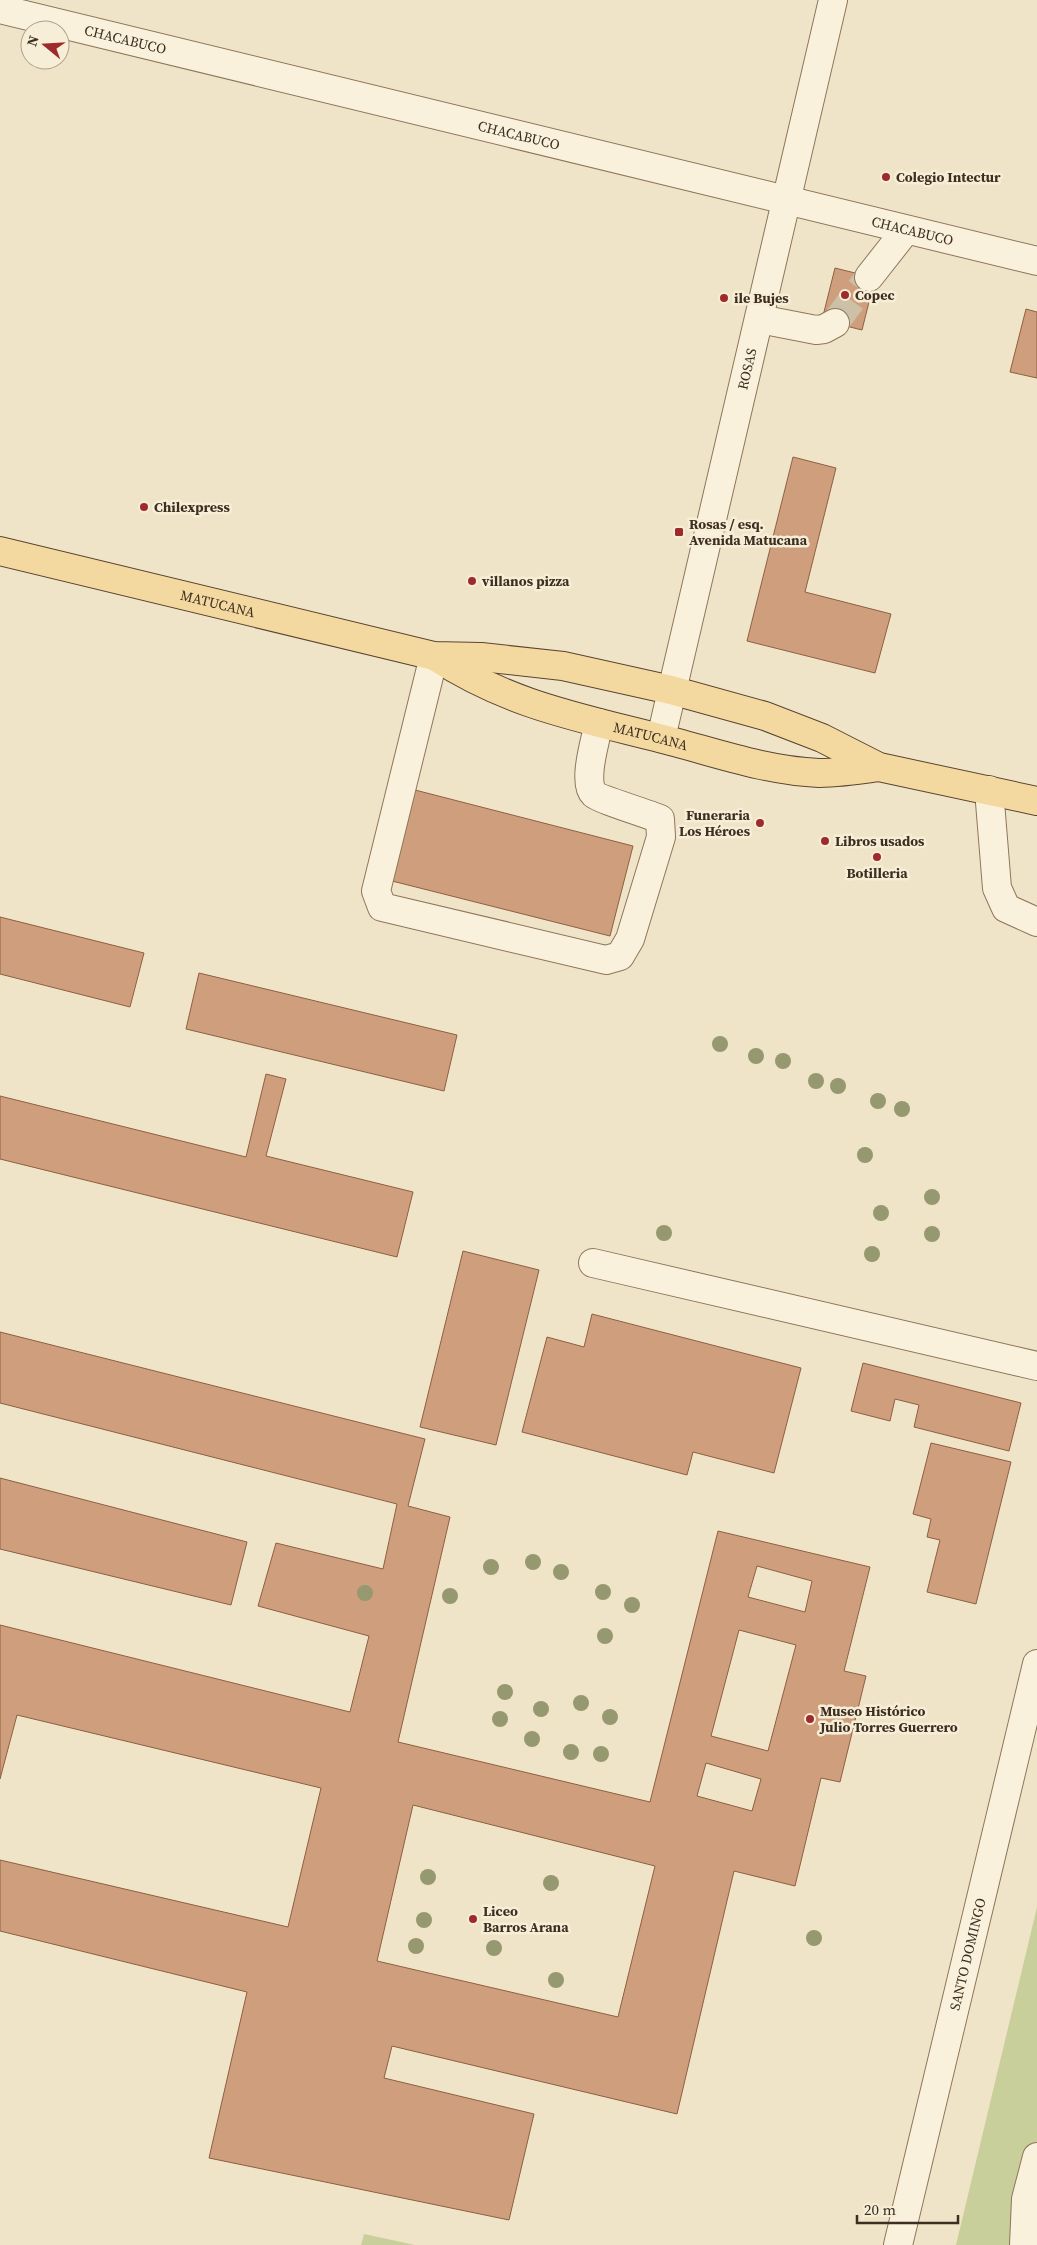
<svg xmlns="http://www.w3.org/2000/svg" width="1037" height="2245" viewBox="0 0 1037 2245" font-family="'Source Serif 4',serif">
	<rect width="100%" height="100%" fill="#f0e4c8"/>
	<path fill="#c9cf9b" d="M1037 1907V2245H956Z
		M364 2234 415 2245H361Z"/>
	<path fill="#cf9f7d" stroke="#8d5f41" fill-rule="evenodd" d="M835 268 875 278 862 330 822 320Z
		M1026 309 1037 312V378L1010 372Z
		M793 457 836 468 805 592 891 614 875 673 747 641Z
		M415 790 633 846 610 936 392 881Z
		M0 917 144 953 130 1007 0 974Z
		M199 973 457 1035 444 1091 186 1029Z
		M266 1074 286 1079 266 1156 413 1192 397 1257 0 1159V1096L246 1157Z
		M463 1251 539 1270 496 1445 420 1427Z
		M592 1314 801 1368 774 1473 693 1452 687 1475 522 1432 547 1337 584 1347Z
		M0 1332 425 1439 408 1506 450 1517 398 1742 650 1802 718 1531 870 1567 844 1671 866 1676 840 1782 821 1778 795 1886 734 1871 677 2114 392 2046 384 2078 534 2114 509 2220 209 2158 247 1992 0 1931V1860L288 1927 321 1788 17 1715 0 1779V1625L350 1712 369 1636 258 1606 276 1543 383 1569 397 1504 0 1403ZM757 1566 812 1581 805 1612 748 1597ZM739 1630 796 1645 768 1751 711 1736ZM706 1763 761 1779 752 1811 697 1796ZM413 1805 655 1866 618 2017 377 1961Z
		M863 1363 1021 1403 1009 1451 914 1427 919 1405 895 1399 890 1421 851 1411Z
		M931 1443 1011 1462 976 1604 927 1592 940 1540 927 1537 931 1519 913 1514Z
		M0 1478 247 1542 231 1605 0 1549Z"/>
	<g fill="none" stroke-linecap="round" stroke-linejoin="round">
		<path stroke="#ccc0a6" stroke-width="28" stroke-dasharray="28 14" stroke-linecap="butt" d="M835 323 869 277"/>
		<g stroke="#8d765c" stroke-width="30">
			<g id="minor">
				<path id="s1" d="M0 9 1037 261"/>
				<path d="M869 277 906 230"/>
				<path d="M759 319 816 330 824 329 835 323"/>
				<path d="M434 656 376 891 382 907 606 960 620 956 630 939 661 837 660 819C648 814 599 799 594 794 582 783 596 738 599 723"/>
				<path id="s2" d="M661 738 833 0"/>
				<path d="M989 790 997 888 1006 908 1037 922"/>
				<path d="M593 1263 1037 1366"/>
				<path id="s3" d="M898 2245 1037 1664"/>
				<path d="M1024 2245 1026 2199 1037 2157"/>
			</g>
		</g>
		<g stroke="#5b4430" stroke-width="30">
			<g id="major">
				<path id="s4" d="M0 551 434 656 481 657 563 666 671 690 765 716 822 738 879 767 1037 801"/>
				<path id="s5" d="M436 657C508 704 577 717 659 738 711 751 765 771 819 773 839 773 859 770 879 767"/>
			</g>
		</g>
		<use href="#minor" stroke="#faf1dc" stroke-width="28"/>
		<use href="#major" stroke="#f3d9a0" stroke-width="28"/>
	</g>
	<g fill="#96986f">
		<circle cx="720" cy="1044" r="8"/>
		<circle cx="756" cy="1056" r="8"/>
		<circle cx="783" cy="1061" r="8"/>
		<circle cx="816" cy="1081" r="8"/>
		<circle cx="838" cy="1086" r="8"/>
		<circle cx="878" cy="1101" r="8"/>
		<circle cx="902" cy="1109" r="8"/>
		<circle cx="865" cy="1155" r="8"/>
		<circle cx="932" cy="1197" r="8"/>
		<circle cx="881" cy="1213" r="8"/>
		<circle cx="664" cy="1233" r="8"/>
		<circle cx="932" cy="1234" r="8"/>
		<circle cx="872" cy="1254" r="8"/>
		<circle cx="533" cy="1562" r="8"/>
		<circle cx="491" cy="1567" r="8"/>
		<circle cx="561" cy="1572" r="8"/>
		<circle cx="603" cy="1592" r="8"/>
		<circle cx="365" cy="1593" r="8"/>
		<circle cx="450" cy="1596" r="8"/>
		<circle cx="632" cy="1605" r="8"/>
		<circle cx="605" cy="1636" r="8"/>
		<circle cx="505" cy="1692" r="8"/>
		<circle cx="581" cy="1703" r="8"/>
		<circle cx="541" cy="1709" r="8"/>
		<circle cx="610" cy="1717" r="8"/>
		<circle cx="500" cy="1719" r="8"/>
		<circle cx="532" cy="1739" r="8"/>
		<circle cx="571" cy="1752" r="8"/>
		<circle cx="601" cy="1754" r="8"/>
		<circle cx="428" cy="1877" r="8"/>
		<circle cx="551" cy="1883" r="8"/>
		<circle cx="424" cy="1920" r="8"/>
		<circle cx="814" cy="1938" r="8"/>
		<circle cx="416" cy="1946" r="8"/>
		<circle cx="494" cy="1948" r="8"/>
		<circle cx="556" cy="1980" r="8"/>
	</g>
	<g fill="#9e2a2b" stroke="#f7eed8" stroke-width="2">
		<circle cx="886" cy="177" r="5"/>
		<circle cx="845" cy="295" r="5"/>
		<circle cx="724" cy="298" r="5"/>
		<circle cx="144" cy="507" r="5"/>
		<rect x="674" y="527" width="10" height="10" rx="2.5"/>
		<circle cx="472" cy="581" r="5"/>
		<circle cx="760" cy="823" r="5"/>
		<circle cx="825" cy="841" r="5"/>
		<circle cx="877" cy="857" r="5"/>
		<circle cx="810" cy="1719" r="5"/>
		<circle cx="473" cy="1919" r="5"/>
	</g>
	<g text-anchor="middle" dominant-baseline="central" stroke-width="5" stroke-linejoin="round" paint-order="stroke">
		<g font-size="14" fill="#3d2e20" stroke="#f7eed8">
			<text stroke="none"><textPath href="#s1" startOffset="129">CHACABUCO</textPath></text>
			<text stroke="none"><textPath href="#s1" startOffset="534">CHACABUCO</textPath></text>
			<text stroke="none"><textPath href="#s1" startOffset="939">CHACABUCO</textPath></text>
			<text stroke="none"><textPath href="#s2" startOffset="379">ROSAS</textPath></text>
			<text stroke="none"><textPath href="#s4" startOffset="224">MATUCANA</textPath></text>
			<text stroke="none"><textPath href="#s5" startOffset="230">MATUCANA</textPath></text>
			<text stroke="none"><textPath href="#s3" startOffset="299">SANTO DOMINGO</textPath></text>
		</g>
		<g font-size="14" font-weight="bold" fill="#3d2e20" stroke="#f7eed8" text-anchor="start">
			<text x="896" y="177">Colegio Intectur</text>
			<text x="855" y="295">Copec</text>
			<text x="734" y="298">ile Bujes</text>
			<text x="154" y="507">Chilexpress</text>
			<text x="689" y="524">Rosas / esq.<tspan x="689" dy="16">Avenida Matucana</tspan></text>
			<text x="482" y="581">villanos pizza</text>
			<text x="750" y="815" text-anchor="end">Funeraria<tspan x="750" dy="16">Los Héroes</tspan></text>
			<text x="835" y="841">Libros usados</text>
			<text x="877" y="873" text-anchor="middle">Botilleria</text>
			<text x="820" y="1711">Museo Histórico<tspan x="820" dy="16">Julio Torres Guerrero</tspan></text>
			<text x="483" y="1911">Liceo<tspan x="483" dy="16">Barros Arana</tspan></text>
		</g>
	</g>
	<g transform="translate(45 45) rotate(288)"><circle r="24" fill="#f7eed8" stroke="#ada18e"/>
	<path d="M0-4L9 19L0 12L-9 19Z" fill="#9e2a2b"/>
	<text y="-8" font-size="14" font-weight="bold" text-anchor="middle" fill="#3d2e20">N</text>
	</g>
	<path d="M857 2215v8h101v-8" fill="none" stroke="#3d2e20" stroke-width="2.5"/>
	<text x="864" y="2215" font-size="15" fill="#3d2e20" stroke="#f7eed8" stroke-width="4" paint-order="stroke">20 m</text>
</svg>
